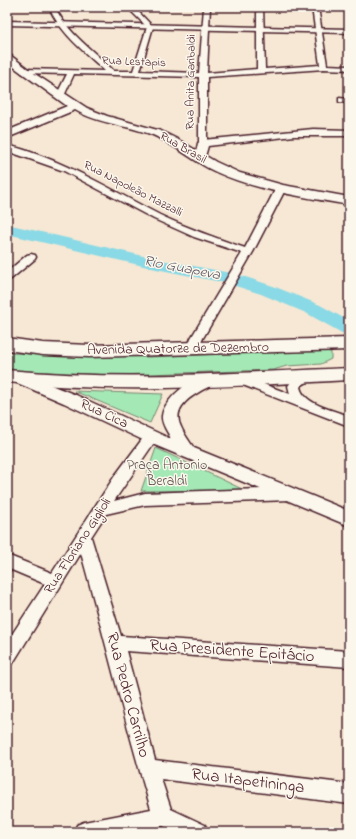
<svg xmlns="http://www.w3.org/2000/svg" width="356" height="839" viewBox="0 0 356 839" font-family="'Indie Flower',sans-serif">
	<rect width="100%" height="100%" fill="#f6e8d4"/>
	<filter id="ink" filterUnits="userSpaceOnUse"><feTurbulence type="fractalNoise" baseFrequency=".025" numOctaves="2"/><feDisplacementMap in="SourceGraphic" scale="8" xChannelSelector="R" yChannelSelector="G"/><feConvolveMatrix kernelMatrix="1 2 1 2 8 2 1 2 1" color-interpolation-filters="sRGB"/></filter>
	<g filter="url(#ink)">
		<path fill="#a4e9b5" stroke="#778470" d="M318 350 331 352V359L321 364 287 366 273 370 113 375 7 370V353L149 357Z
			M74 391 163 394 150 423Z
			M156 448 244 490 141 491Z"/>
		<g fill="none" stroke-linecap="round" stroke-linejoin="round">
			<path fill="#8ad9e6" fill-rule="evenodd" d="M7 224 156 259 236 274 273 286 320 305 349 321V335L342 333 306 313 261 294 226 283 156 269 7 234Z"/>
			<g stroke="#4a1f2b" stroke-width="3">
				<path id="minor" d="M49 7H55C67 33 94 51 114 71H133L147 27 127 7H134L153 27 140 71 199 73 204 7H210L207 73 257 69V7H263L265 69 320 65 312 7H318L327 65 349 66V70L324 69 207 77V143L203 146 199 143V77L74 74 64 96 60 98 56 96 67 74 22 73 21 71 25 69 105 71C85 52 60 33 49 7Z
					M339 98 349 99V103L339 102Z
					M7 145C63 159 109 189 160 215 187 228 216 238 245 248L276 188 281 185 286 188 253 252 203 338 197 352H189L187 349 191 338 242 253 194 237 154 219 64 171 7 151Z
					M31 254 35 255 36 257 35 259 11 279 7 280V272L27 255Z
					M311 372 315 373 317 376C313 382 305 381 300 387 304 405 334 410 349 416V426L235 382 233 379 235 376 239 375 290 394 288 386 295 377Z
					M151 432 156 434 158 437 114 501 145 493 289 488 294 490 296 494 294 498 289 500 145 505 106 514 91 537 121 636 349 651V667L126 651 155 760 349 784V804L161 779 171 809 205 825 208 832H176L163 826 132 832H74L77 825 84 822 151 809C125 724 105 638 81 553L13 663 7 665V642L45 584 7 568V555L52 573 114 477 146 434Z"/>
			</g>
			<g stroke="#4a1f2b" stroke-width="3">
				<path id="tertiary" d="M7 21 349 29V33L7 25Z
					M313 129 349 130V136H294L208 146 204 160H196L195 158 198 143 203 140Z
					M20 373 76 395 171 439C168 432 161 424 162 416 164 398 196 373 212 377L215 381 212 385C197 393 170 405 181 427 184 434 189 441 194 448L349 511V526L145 441 64 403 15 382 12 378 15 374Z"/>
			</g>
			<g stroke="#4a1f2b" stroke-width="3">
				<path id="secondary" d="M7 54 10 55 32 72 87 108 107 116 161 131 177 139 216 162 240 173 283 185 349 197V205C304 197 258 191 216 172 194 162 176 145 153 135 127 125 99 124 75 110L7 138V131L67 106 7 62Z"/>
			</g>
			<g stroke="#4a1f2b" stroke-width="3">
				<path id="primary" d="M7 338 43 343 89 345 349 338V350L89 357 43 355 7 350Z
					M349 368V380C235 386 121 394 7 382V370C121 381 235 373 349 368Z"/>
			</g>
			<use href="#minor" fill="#fbf7ec" fill-rule="evenodd"/>
			<use href="#tertiary" fill="#fbf7ec" fill-rule="evenodd"/>
			<use href="#secondary" fill="#fbf7ec" fill-rule="evenodd"/>
			<use href="#primary" fill="#fbf7ec" fill-rule="evenodd"/>
		</g>
	</g>
	<g text-anchor="middle" dominant-baseline="central" stroke-width="3" stroke-linejoin="round" paint-order="stroke">
		<g font-size="12" fill="#4a1f2b" stroke="#fbf7ec">
			<text transform="translate(134 62) rotate(2)">Rua Lestapis</text>
			<text transform="translate(191 82) rotate(-89)">Rua Anita Garibaldi</text>
			<text transform="translate(183 148) rotate(30)">Rua Brasil</text>
			<text transform="translate(133 189) rotate(27)">Rua Napoleão Mazzalli</text>
		</g>
		<g font-size="14" fill="#4a1f2b" stroke="#fbf7ec">
			<text transform="translate(178 349) rotate(-1)">Avenida Quatorze de Dezembro</text>
			<text transform="translate(104 414) rotate(25)">Rua Cica</text>
			<text transform="translate(78 546) rotate(-57)">Rua Floriano Giglioli</text>
		</g>
		<g font-size="14" fill="#60524e" stroke="#fbf7ec">
			<text x="167" y="465">Praça Antonio<tspan x="167" dy="16">Beraldi</tspan></text>
		</g>
		<g font-size="15" font-style="italic" fill="#5d5763" stroke="#fbf7ec">
			<text transform="translate(182 268) rotate(11)">Rio Guapeva</text>
		</g>
		<g font-size="17" fill="#4a1f2b" stroke="#fbf7ec">
			<text transform="translate(232 651) rotate(4)">Rua Presidente Epitácio</text>
			<text transform="translate(128 695) rotate(75)">Rua Pedro Carrilho</text>
			<text transform="translate(248 781) rotate(7)">Rua Itapetininga</text>
		</g>
	</g>
	<rect width="356" height="839" fill="none" stroke="#fbf7ec" stroke-width="24"/>
	<rect x="12" y="12" width="332" height="815" fill="none" stroke="#4a1f2b" stroke-width="1.5" filter="url(#ink)"/>
</svg>
